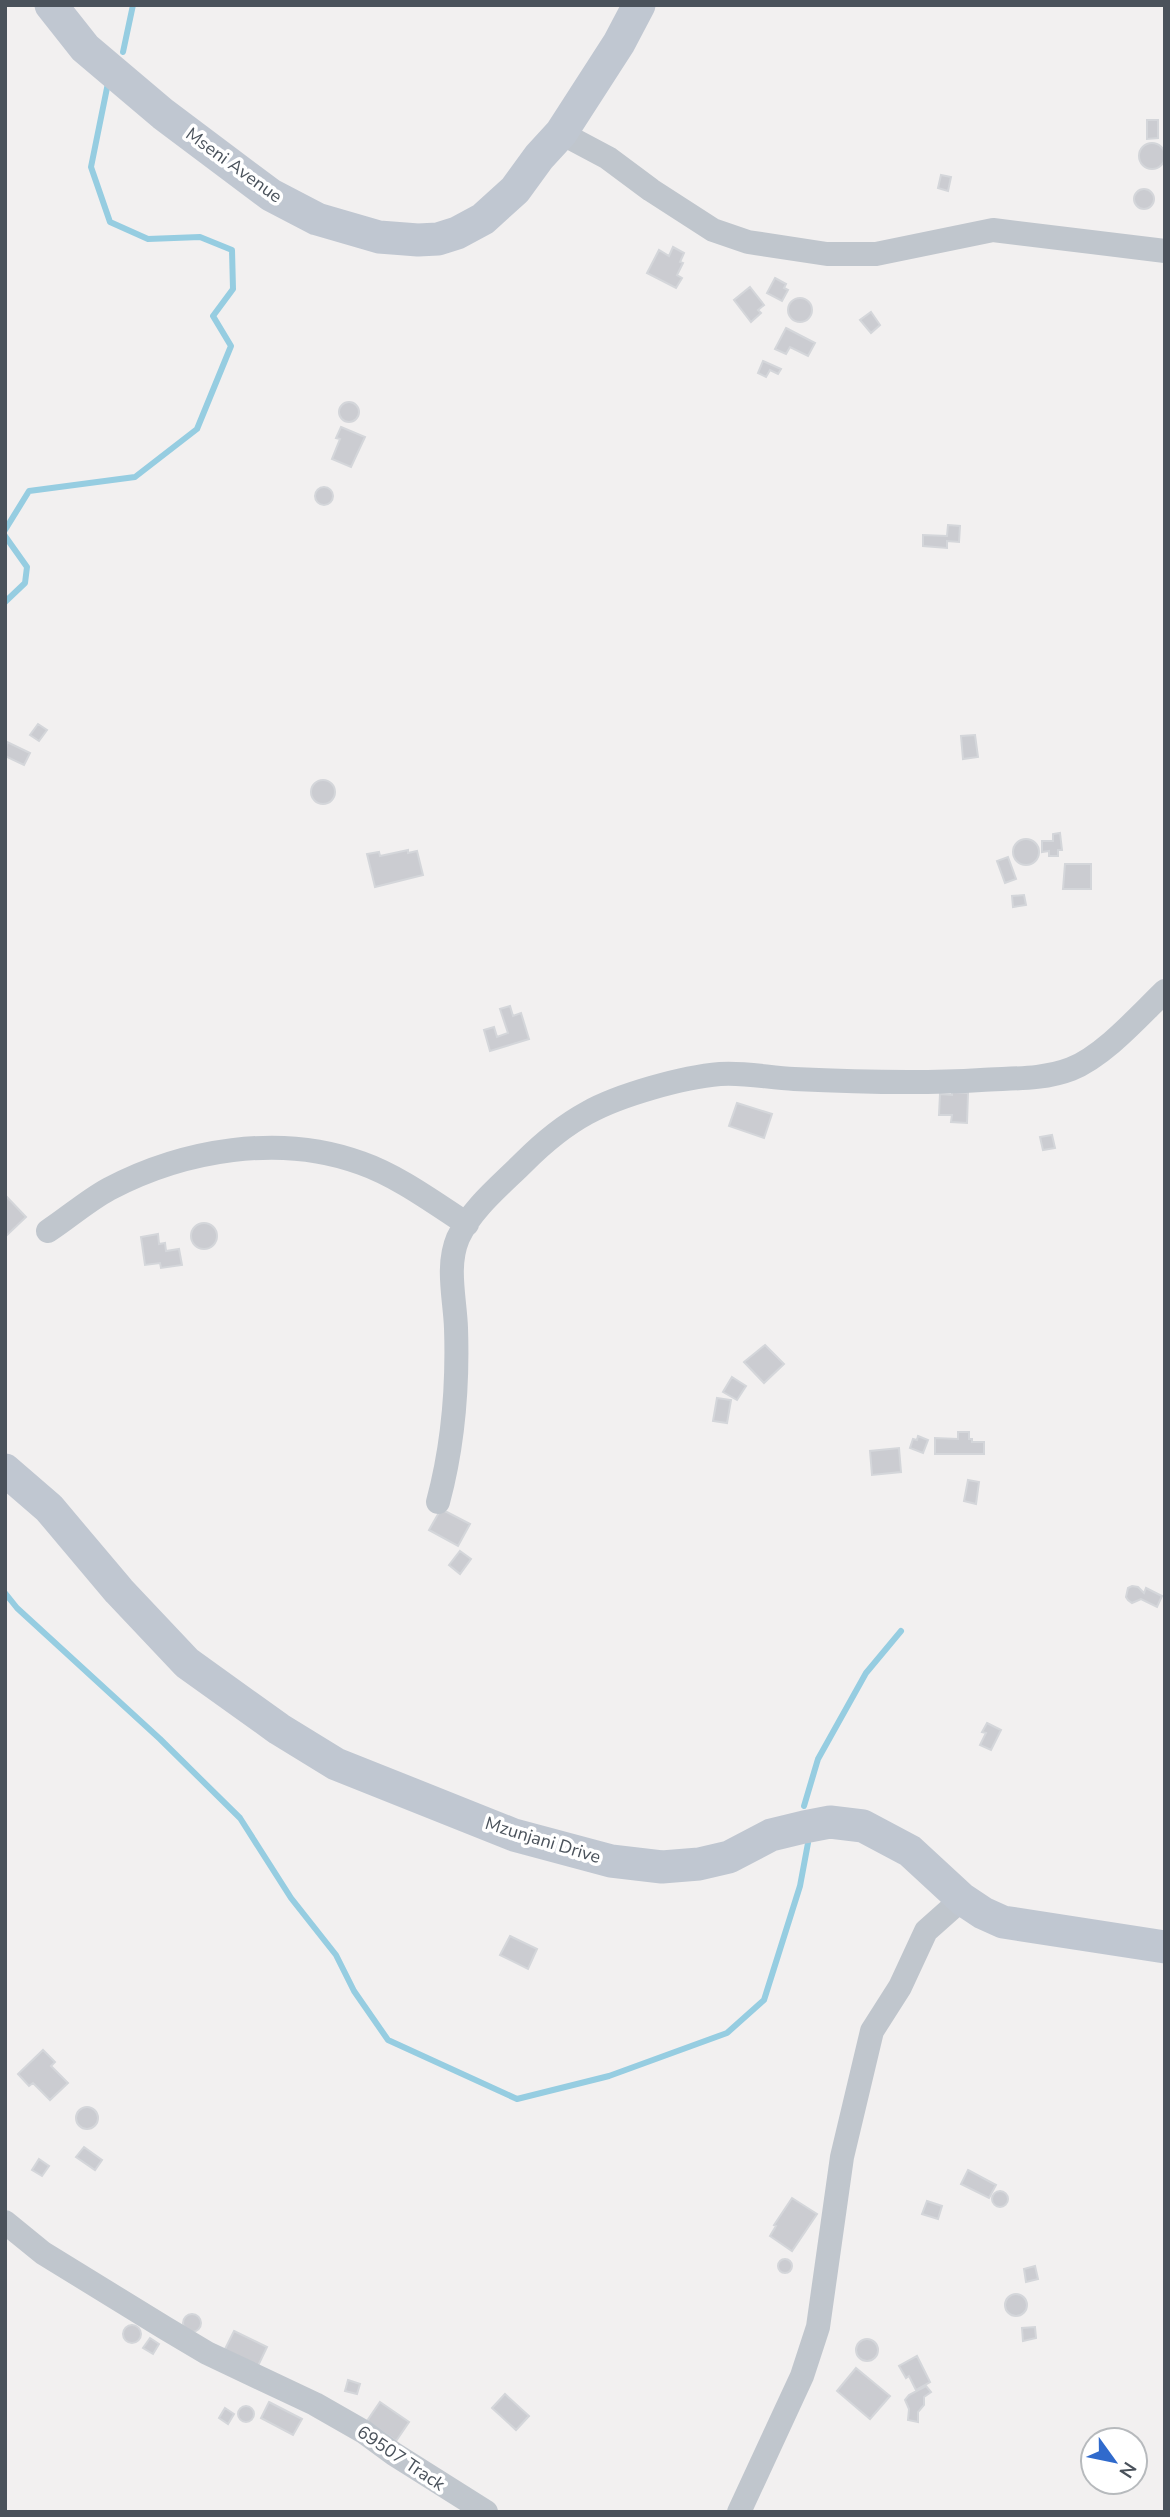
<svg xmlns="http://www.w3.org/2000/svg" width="1170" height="2517" viewBox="0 0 1170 2517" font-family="'Nunito Sans',sans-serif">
	<rect width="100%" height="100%" fill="#f2f0f0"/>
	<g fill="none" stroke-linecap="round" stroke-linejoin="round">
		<path stroke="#96cde1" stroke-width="6" d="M123 52 133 5
			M5 530 29 491 135 477 197 429 231 346 213 316 233 289 232 250 200 237 148 239 110 222 91 167 108 83
			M5 536 27 567 25 583 5 602
			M5 1593 17 1608 160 1739 240 1818 291 1898 336 1955 354 1991 388 2040 517 2099 609 2076 727 2033 764 2000 800 1886 808 1843
			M804 1806 818 1759 866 1673 901 1631"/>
	</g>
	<path fill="#cbccd1" stroke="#d4d6da" stroke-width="2" d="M1147 120H1158V138L1147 139Z
		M1139 156a13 13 0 1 1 26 0a13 13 0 1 1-26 0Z
		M941 175 951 177 948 191 938 188Z
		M1134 199a10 10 0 1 1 20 0a10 10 0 1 1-20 0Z
		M673 247 684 253 680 262 683 263 677 275 682 278 676 288 647 273 659 250 669 256Z
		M775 278 786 284 784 288 788 290 782 301 767 293Z
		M750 287 764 305 758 310 761 313 751 322 734 300Z
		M788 310a12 12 0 1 1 24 0a12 12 0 1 1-24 0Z
		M871 312 880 325 871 333 860 320Z
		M786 328 815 343 808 356 790 347 786 354 775 349Z
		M763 361 781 369 778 374 770 370 766 377 758 373Z
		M339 412a10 10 0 1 1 20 0a10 10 0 1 1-20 0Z
		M341 427 365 437 351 467 332 459 340 439 336 438Z
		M315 496a9 9 0 1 1 18 0a9 9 0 1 1-18 0Z
		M948 525 960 526 959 542 947 541V548L923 546V535L947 536Z
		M38 724 47 730 39 741 30 735Z
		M975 735 978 757 963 759 961 736Z
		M7 742 30 753 24 765 5 756Z
		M311 792a12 12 0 1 1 24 0a12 12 0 1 1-24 0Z
		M1060 833 1062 850H1058V856H1049V851L1042 852V841H1053V834Z
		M1013 852a13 13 0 1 1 26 0a13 13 0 1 1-26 0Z
		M408 850V853L417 851 423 875 375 887 367 854 379 852 380 856Z
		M1008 857 1016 879 1005 883 997 861Z
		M1065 864H1091V889H1063Z
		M1024 895 1026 905 1013 907 1012 896Z
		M510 1006 513 1016 521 1013 529 1039 490 1051 484 1030 494 1027 497 1037 508 1033 500 1009Z
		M952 1092 968 1093 967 1123 951 1122 952 1115H939L940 1094 952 1095Z
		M737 1103 772 1114 764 1138 729 1126Z
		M1052 1135 1055 1148 1043 1150 1040 1137Z
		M5 1195 26 1217 5 1237Z
		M191 1236a13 13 0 1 1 26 0a13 13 0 1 1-26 0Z
		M158 1234 159 1244 165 1243 166 1251 179 1249 182 1265 161 1268 160 1263 145 1265 141 1237Z
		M765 1345 784 1364 764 1383 744 1362Z
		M732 1377 746 1386 737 1400 723 1392Z
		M717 1398 731 1400 727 1423 713 1421Z
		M958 1432H969V1439H972V1442H984V1454H935V1438L958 1439Z
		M918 1436 928 1440 923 1453 910 1448 913 1439 917 1440Z
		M899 1448 901 1472 872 1475 870 1451Z
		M968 1480 979 1482 976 1504 964 1501Z
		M441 1509 470 1524 458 1546 429 1530Z
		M460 1551 471 1559 460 1574 449 1565Z
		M1132 1586 1138 1587 1144 1593 1146 1588 1162 1596 1157 1607 1141 1599 1132 1603 1128 1600 1126 1597 1128 1588Z
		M987 1723 1001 1730 991 1750 980 1745 986 1733 982 1732Z
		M510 1936 537 1949 528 1969 500 1955Z
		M43 2050 55 2062 51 2066 68 2083 50 2100 33 2083 29 2086 18 2074Z
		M76 2118a11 11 0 1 1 22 0a11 11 0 1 1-22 0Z
		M84 2147 102 2160 95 2170 76 2157Z
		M39 2159 49 2166 42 2176 32 2170Z
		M968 2170 996 2185 989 2198 961 2184Z
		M992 2199a8 8 0 1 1 16 0a8 8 0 1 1-16 0Z
		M792 2198 817 2214 792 2251 770 2236 776 2226 774 2225Z
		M927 2201 942 2206 938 2219 922 2214Z
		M778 2266a7 7 0 1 1 14 0a7 7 0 1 1-14 0Z
		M1035 2266 1038 2279 1026 2282 1024 2269Z
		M1005 2305a11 11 0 1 1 22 0a11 11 0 1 1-22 0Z
		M183 2323a9 9 0 1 1 18 0a9 9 0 1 1-18 0Z
		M123 2334a9 9 0 1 1 18 0a9 9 0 1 1-18 0Z
		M1035 2327 1036 2338 1023 2341 1022 2328Z
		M234 2331 267 2347 257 2368 224 2351Z
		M150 2338 159 2344 153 2354 143 2348Z
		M856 2350a11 11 0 1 1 22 0a11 11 0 1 1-22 0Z
		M917 2356 930 2382 916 2390 909 2376 906 2378 899 2366Z
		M856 2368 890 2396 870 2419 837 2391Z
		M348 2380 360 2384 357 2394 345 2391Z
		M926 2386 931 2392 924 2397V2405L918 2412V2422L908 2420 909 2409 905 2400 909 2395Z
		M505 2394 529 2416 516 2430 492 2408Z
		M269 2402 302 2419 293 2435 261 2418Z
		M380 2402 409 2422 396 2441 367 2421Z
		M238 2414a8 8 0 1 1 16 0a8 8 0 1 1-16 0Z
		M225 2408 234 2414 228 2424 219 2418Z"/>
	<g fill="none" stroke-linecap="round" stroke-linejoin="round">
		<path stroke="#c0c6cd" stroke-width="24" d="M561 133 608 158 651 190 713 230 748 242 827 254H876L993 230 1165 251
			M48 1231C68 1218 87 1201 109 1189 183 1150 280 1133 361 1163 398 1176 433 1202 467 1224
			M438 1502C453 1446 458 1387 456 1328 455 1299 446 1266 458 1238 472 1208 501 1185 524 1162 542 1144 565 1125 587 1113 619 1095 683 1077 720 1074 744 1072 770 1078 794 1079 856 1082 919 1084 981 1080 1010 1078 1043 1080 1071 1069 1104 1056 1139 1016 1165 991
			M5 2222 43 2253 165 2328 207 2353 315 2404 364 2432 394 2454 486 2512
			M739 2512 802 2376 818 2327 842 2157 872 2031 900 1987 926 1931 962 1899"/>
		<path stroke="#c0c7d1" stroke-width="33" d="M51 5 85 48 163 114 271 195 317 219 379 237 418 240 438 239 457 233 483 219 515 190 539 157 561 133 619 43 639 5
			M5 1470 49 1508 119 1591 187 1663 279 1729 336 1764 514 1835 611 1861 662 1867 699 1864 729 1857 771 1835 804 1827 830 1822 863 1826 910 1851 962 1899 983 1913 1003 1922 1165 1947"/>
	</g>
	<g text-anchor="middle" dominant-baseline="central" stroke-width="7" stroke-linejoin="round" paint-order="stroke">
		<g font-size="18" fill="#4a525b" stroke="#fff">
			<text transform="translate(234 165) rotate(36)">Mseni Avenue</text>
			<text transform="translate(543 1840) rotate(17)">Mzunjani Drive</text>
			<text transform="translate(401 2458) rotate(34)">69507 Track</text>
		</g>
	</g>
	<rect width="1170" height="2517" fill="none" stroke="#4a525b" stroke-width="14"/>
	<g transform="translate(1114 2461) rotate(123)"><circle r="33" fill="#ffffff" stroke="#b7babd" stroke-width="2"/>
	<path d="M0-5L12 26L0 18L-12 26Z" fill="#306acc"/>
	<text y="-10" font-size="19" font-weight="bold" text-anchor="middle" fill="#4a525b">N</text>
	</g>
</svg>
